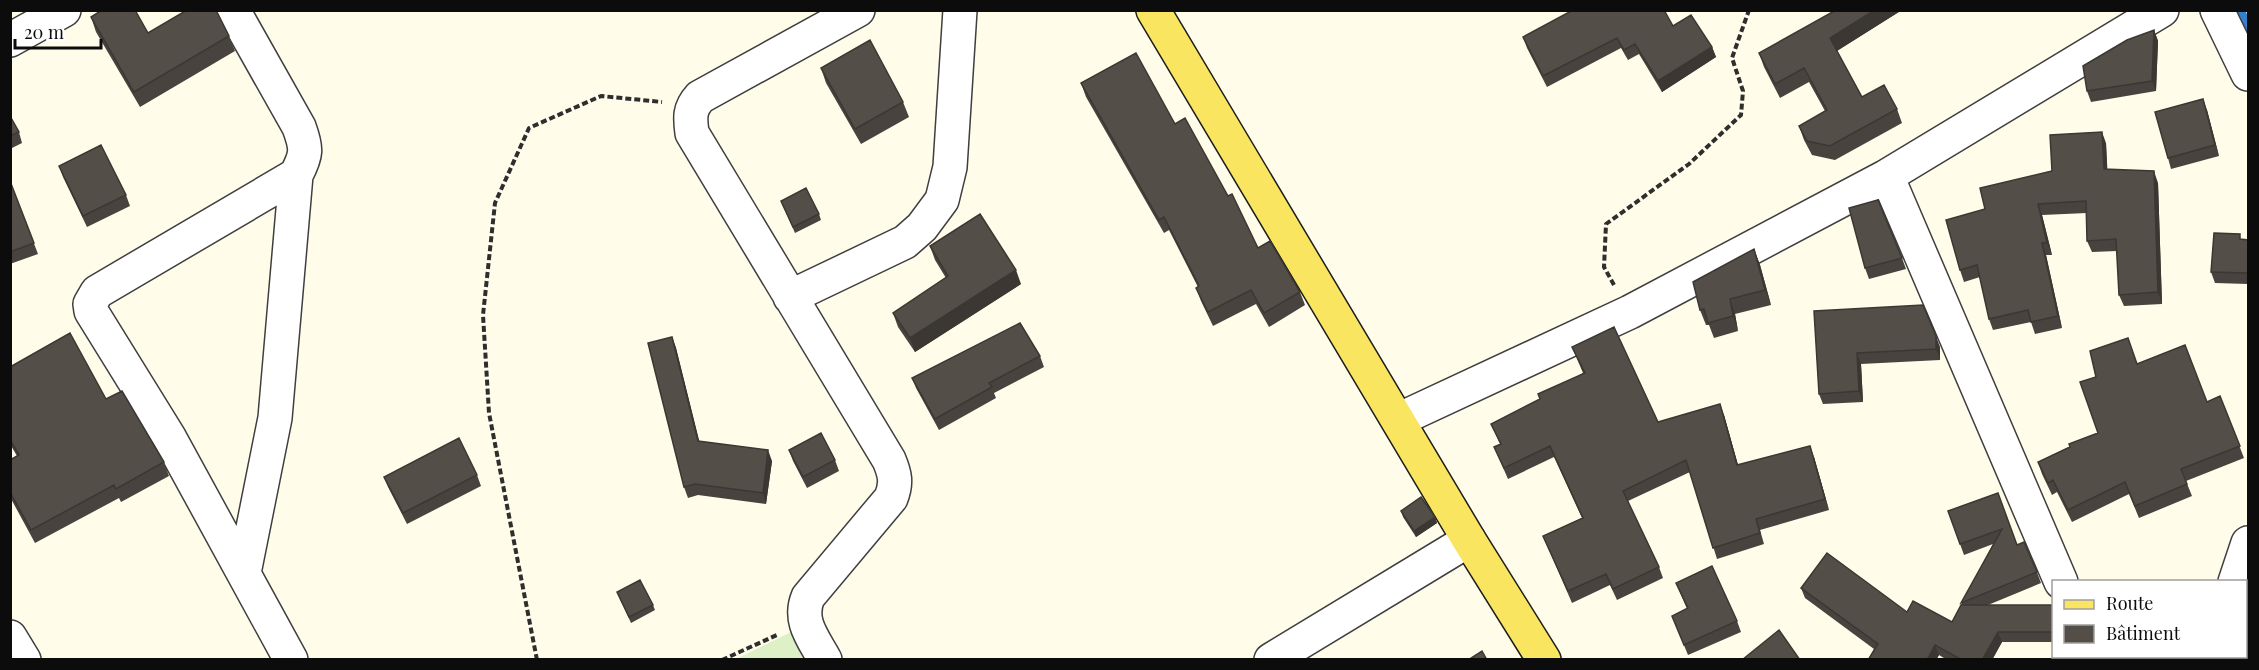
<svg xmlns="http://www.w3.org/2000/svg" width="2259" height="670" viewBox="0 0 2259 670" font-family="'Playfair Display',serif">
	<rect width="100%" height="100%" fill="#fffdea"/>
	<path fill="#ddf0c6" d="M793 631 808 660H734Z"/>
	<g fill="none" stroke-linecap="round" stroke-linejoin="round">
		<path stroke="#367fcd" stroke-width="8" d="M2241 10 2248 28
			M2227 660 2228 656"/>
		<g stroke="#3f3f3f" stroke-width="36">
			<path id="minor" d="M233 10 299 127C307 149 307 154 296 175L97 292 90 304 91 311 169 437 291 660
				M2217 10 2248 74
				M10 40 64 10
				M1887 176 2061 582
				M790 297 905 242 922 227 942 200 950 167 960 10
				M1398 420 1630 312 1887 176 2162 10
				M244 573 275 418 296 175
				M2235 582 2248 543
				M10 637 24 660
				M2104 656 2106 660
				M825 660C813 638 798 621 808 597L891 498C897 483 895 474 889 460L692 133C690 118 689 109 700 97L858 10
				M1271 660 1469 540
				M2209 660 2210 656"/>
		</g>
		<g stroke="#1d1d1d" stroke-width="36">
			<path id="primary" d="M1153 10 1469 540 1544 660"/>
		</g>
		<path stroke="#2e2e2e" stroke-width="4" stroke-dasharray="6 3" stroke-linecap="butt" d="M1614 285 1604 267 1606 224 1689 164 1741 115 1743 91 1732 58 1749 10
			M537 660 489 413 483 315 495 203 529 128 601 96 662 102
			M722 660 779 634"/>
		<use href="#minor" stroke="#fff" stroke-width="33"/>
		<use href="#primary" stroke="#f9e560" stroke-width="33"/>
	</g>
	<path fill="#48433e" d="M1902 10 1837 51 1862 97 1897 109 1902 123 1835 160 1812 155 1804 140 1799 126 1825 111 1809 82 1780 98 1764 67 1759 53Z
		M91 17 148 33 229 36 235 51 140 107 96 32Z
		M1673 26 1712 47 1716 57 1662 92 1639 54 1628 60 1621 48 1547 87 1527 48 1523 37Z
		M2154 30 2158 41 2156 91 2091 102 2087 91Z
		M821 68 903 102 909 117 861 144 826 83Z
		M1081 83 1175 124 1228 196 1258 248 1300 292 1305 305 1269 327 1256 304 1213 326 1201 301 1196 288 1198 287 1169 230 1164 233 1086 97Z
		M2207 110 2219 156 2171 169 2168 158Z
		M10 116 19 132 22 143 10 149Z
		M2106 143 2107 170 2158 183 2162 304 2124 306 2119 295 2117 251 2092 252 2087 241V213L2042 215 2052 255H2046L2062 328 2035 334 2031 322 1993 330 1989 319 1980 277 1964 282 1960 270 1985 209 2052 171Z
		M59 166 126 195 130 206 87 227 63 177Z
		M10 181 38 254 10 264Z
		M781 201 819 214 821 220 795 233Z
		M2242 240H2248V284L2215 283 2211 272Z
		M930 246 1021 284 915 352 898 327 893 313 946 278 935 260Z
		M1754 249 1760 265 1771 305 1735 314 1738 331 1714 338 1709 325H1706L1700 310Z
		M1902 258 1906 269 1869 279 1865 268Z
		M1814 311 1940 347V360L1861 364 1863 402 1823 404 1819 394Z
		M672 337 676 348 699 441 772 461 766 504 698 495 688 498 684 487Z
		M1572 347 1658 422 1724 415 1738 465 1814 457 1829 510 1760 530 1764 544 1717 559 1690 472 1628 501 1659 567 1663 578 1617 600 1610 585 1572 603 1543 536 1582 518 1554 457 1508 479 1494 447 1500 444 1491 424 1540 399 1583 373Z
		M1040 356 1044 367 994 393 996 398 939 430 916 388 912 378Z
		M2137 364 2207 402 2220 396 2244 458 2186 481 2192 496 2139 518 2129 494 2072 522 2057 492 2052 495 2042 474 2038 462 2098 433Z
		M10 367 106 399 164 462 169 476 121 502 119 498 35 543 10 497V460L17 456 10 444Z
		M789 450 835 460 839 471 807 488 793 461Z
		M477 475 481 486 407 524 388 487 384 477Z
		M1998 493 2017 545 2037 572 2041 583 1988 605H2054V642H2002L1992 660H1947L1939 655 1936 660H1868L1874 649 1805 598 1801 588 1952 622 1993 544 1964 555 1948 511Z
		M1401 511 1435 517 1437 523 1416 537 1403 517Z
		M1676 583 1737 621 1741 632 1688 655 1672 616 1687 609Z
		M617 592 653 605 655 610 631 623Z"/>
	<path fill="#3b3732" d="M1875 10H1902L1835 52 1830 38Z
		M2154 30 2158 41 2156 91 2152 81Z
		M1712 47 1716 57 1662 92 1658 81Z
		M2203 99 2207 110 2219 156 2215 145Z
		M2102 132 2106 143 2108 181 2104 169Z
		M2154 171 2158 183 2162 304 2158 292Z
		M2038 204 2042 215 2052 255 2047 243Z
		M2042 243 2046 255 2062 328 2058 316Z
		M1754 249 1760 265 1771 305 1765 290Z
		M1016 270 1021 284 915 352 910 338Z
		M1730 299 1735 314 1738 331 1733 316Z
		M1936 336 1940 347V360L1936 349Z
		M672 337 676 348 702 452 698 441Z
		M1857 353 1861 364 1863 402 1859 391Z
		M1720 404 1724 415 1741 476 1737 465Z
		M1810 446 1814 457 1829 510 1825 499Z
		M768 450 772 461 766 504 763 493Z
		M1435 517 1437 523 1416 537 1414 531Z
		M1998 632 2002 642 1992 660H1982Z
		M1935 645 1939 655 1936 660H1927Z"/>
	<path fill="#544e48" stroke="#3b3732" stroke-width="1.5" d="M102 10H135L148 33 187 10H216L229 36 134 92 91 17Z
		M1573 10H1664L1673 26 1691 15 1712 47 1658 81 1635 44 1624 50 1617 38 1543 76 1523 37Z
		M1836 10H1875L1830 38 1862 97 1884 85 1897 109 1830 146 1807 141 1799 126 1827 110 1804 68 1775 84 1759 53Z
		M2154 30 2152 81 2087 91 2083 66 2127 40Z
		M870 40 903 102 855 129 821 68Z
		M1136 53 1175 124 1185 118 1228 196 1232 194 1258 248 1270 241 1300 292 1264 313 1251 290 1208 312 1196 288 1199 286 1164 217 1159 220 1081 83Z
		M2203 99 2215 145 2168 158 2155 112Z
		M10 116 19 132 10 136Z
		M2102 132 2104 169 2154 171 2158 292 2119 295 2116 239 2087 241 2086 201 2038 204 2047 243H2042L2058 316 2031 322 2028 310 1989 319 1977 265 1960 270 1946 220 1985 209 1980 188 2052 171 2050 135Z
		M101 145 126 195 83 216 59 166Z
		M10 181 34 243 10 252Z
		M806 188 819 214 793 227 781 201Z
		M1878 200 1902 258 1865 268 1849 208Z
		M980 214 1016 270 910 338 893 313 948 276 930 246Z
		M2214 233 2240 234V239L2248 240V273L2211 272Z
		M1754 249 1765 290 1730 299 1733 316 1708 323 1704 309 1700 310 1693 282Z
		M1923 305 1936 336V349L1857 353 1859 391 1819 394 1814 311Z
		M1020 323 1040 356 989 383 992 387 935 419 912 378Z
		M1614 327 1658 422 1720 404 1737 465 1810 446 1825 499 1756 519 1760 533 1713 548 1686 460 1623 491 1659 567 1613 589 1606 574 1568 591 1543 536 1583 518 1550 446 1504 468 1494 447 1501 444 1491 424 1540 399 1538 394 1585 373 1572 347Z
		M70 333 106 399 122 391 164 462 116 489 114 485 31 530 10 492V460L19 455 10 439V367Z
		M672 337 698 441 768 450 763 493 695 484 684 487 648 343Z
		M2128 338 2137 364 2185 345 2207 402 2220 396 2240 446 2181 469 2187 484 2135 506 2125 482 2068 510 2053 480 2048 483 2038 462 2070 447 2069 444 2098 433 2080 382 2096 377 2090 351Z
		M821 433 835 460 803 477 789 450Z
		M459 438 477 475 403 513 384 477Z
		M1998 493 2017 545 2024 542 2037 572 1961 603 2002 529 1960 544 1948 511Z
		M1421 497 1435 517 1414 531 1401 511Z
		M1827 553 1907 612 1913 601 1952 622 1961 605H2054V632H1998L1982 660H1962L1935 645 1927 660H1868L1878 644 1801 588Z
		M1712 566 1737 621 1684 645 1672 616 1688 608 1676 583Z
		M640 580 653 605 629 617 617 592Z
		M1779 630 1800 660H1742Z
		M1482 651 1487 660H1468Z"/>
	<rect width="2259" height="670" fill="none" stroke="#0c0c0c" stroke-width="24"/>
	<rect x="2052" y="580" width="195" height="78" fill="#ffffff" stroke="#9e9e9e" stroke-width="1.5"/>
	<rect x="2064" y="600" width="30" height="9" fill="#f9e560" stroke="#9e9e9e" stroke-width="1.5"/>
	<text x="2106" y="610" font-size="18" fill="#0c0c0c">Route</text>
	<rect x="2064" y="625" width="30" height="18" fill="#544e48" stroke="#9e9e9e" stroke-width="1.5"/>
	<text x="2106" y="640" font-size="18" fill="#0c0c0c">Bâtiment</text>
	<path d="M15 39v9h86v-9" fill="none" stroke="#0c0c0c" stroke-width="3"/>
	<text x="24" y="39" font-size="18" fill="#0c0c0c" stroke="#ffffff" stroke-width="4.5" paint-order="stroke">20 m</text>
</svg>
